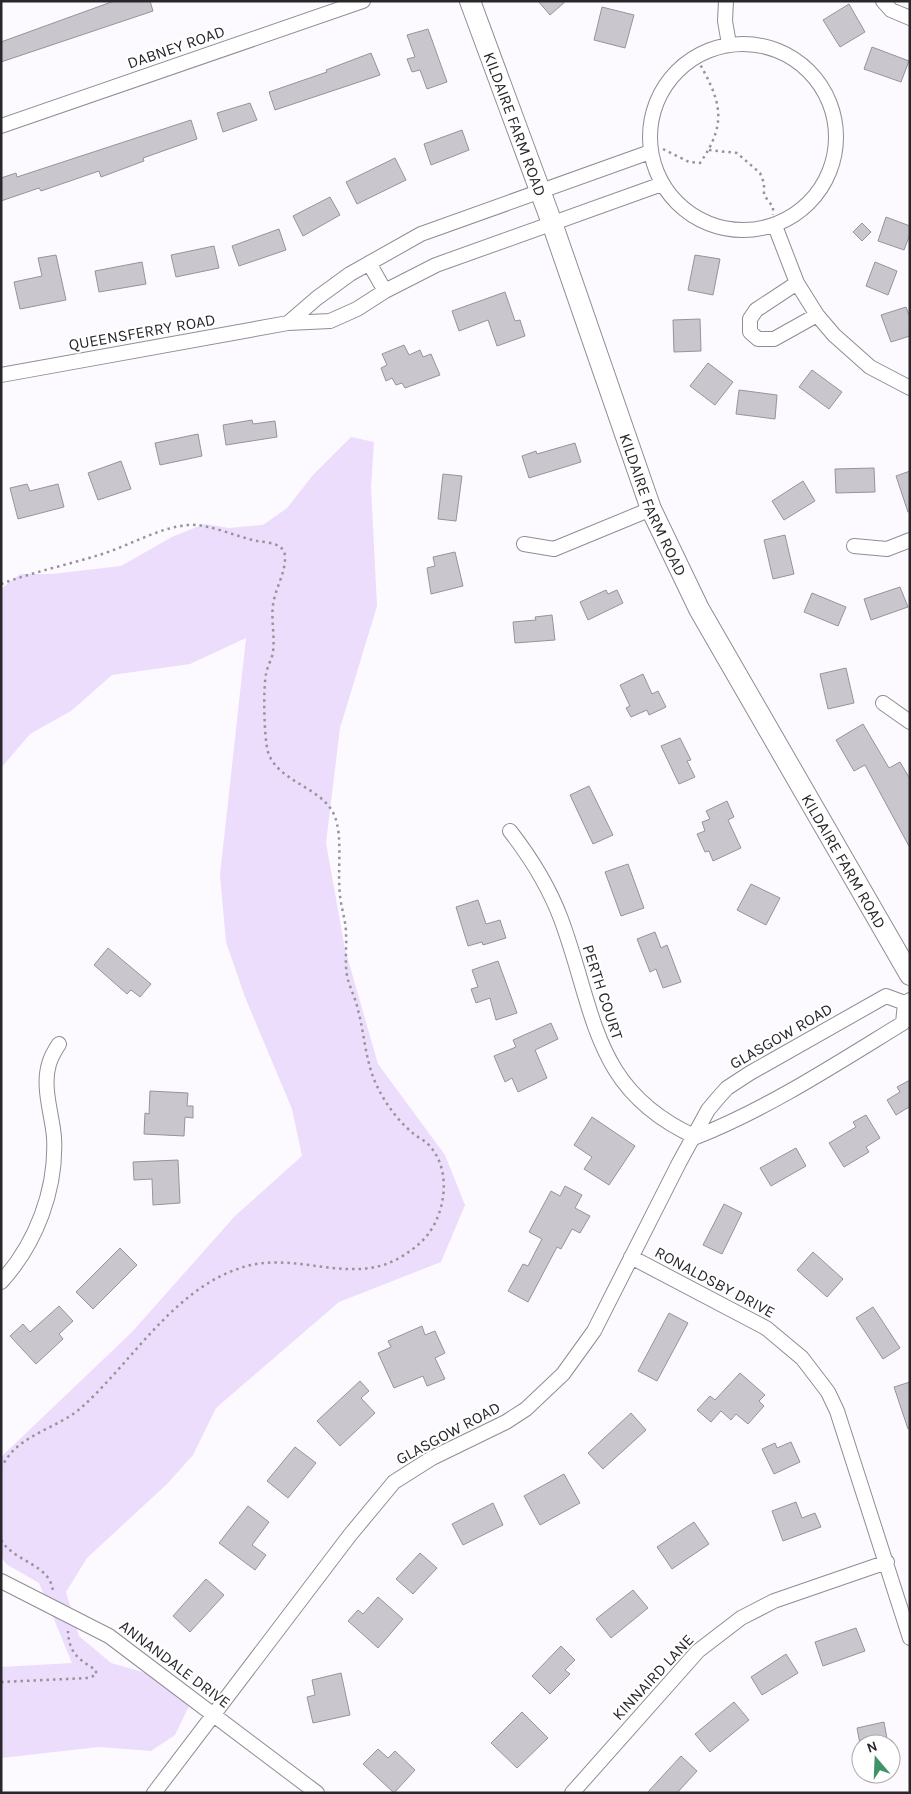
<svg xmlns="http://www.w3.org/2000/svg" width="911" height="1794" viewBox="0 0 911 1794" font-family="Karla,sans-serif">
	<rect width="100%" height="100%" fill="#fcfaff"/>
	<path fill="#ebddfb" d="M351 437 374 442 371 487 377 606 340 728 326 843 345 949 378 1064 445 1155 465 1205 441 1262 339 1302 216 1408 193 1455 167 1484 87 1558 66 1592 79 1636 111 1663 153 1675 190 1704 175 1735 151 1751 99 1747 1 1758V1667L72 1663 39 1583 6 1564 1 1556V1457L132 1332 235 1216 302 1156 292 1109 245 997 226 942 220 875 246 638 190 664 112 675 71 711 30 734 1 768V589L20 574H52L121 566 172 537 204 524 229 528 263 525 287 508 313 475Z"/>
	<path fill="#cac6ce" stroke="#97939b" d="M114 1H150L153 11 1 62V42Z
		M538 1H566L550 15Z
		M849 4 865 32 840 47 823 20Z
		M602 7 634 15 625 48 594 40Z
		M428 29 447 82 427 89 420 70 412 72 407 59 415 57 407 35Z
		M872 47 909 61 901 82 864 69Z
		M371 53 380 75 275 110 269 92 327 72 326 70Z
		M250 103 257 120 223 132 217 113Z
		M191 120 197 139 143 158 144 161 101 177 99 171 41 191 39 188 1 201V178L16 173 17 177Z
		M462 130 469 150 431 165 424 144Z
		M395 158 406 180 357 204 346 182Z
		M330 197 340 215 303 236 293 216Z
		M886 217 910 226V234L904 250 878 241Z
		M862 223 871 232 862 241 853 232Z
		M279 229 286 250 239 266 232 246Z
		M214 246 219 268 176 277 171 255Z
		M56 255 66 300 20 309 14 282 42 276 38 258Z
		M695 255 720 259 713 295 688 290Z
		M142 262 146 284 99 292 95 271Z
		M875 262 897 271 888 295 866 286Z
		M505 292 515 321 520 320 525 336 497 346 488 320 459 331 452 311Z
		M906 307 910 317V336L891 342 881 315Z
		M700 319 701 351 674 352 673 320Z
		M404 345 409 355 420 350 423 357 431 354 440 375 405 388 402 383 396 385 392 378 386 381 381 368 387 365 382 354Z
		M708 363 733 382 715 405 690 386Z
		M812 370 842 392 829 409 799 387Z
		M739 390 777 395 775 419 736 414Z
		M252 420 253 424 275 421 277 437 226 445 223 425Z
		M198 434 202 456 160 465 155 443Z
		M575 443 581 462 529 478 522 456 536 451 537 454Z
		M121 461 131 489 98 500 88 473Z
		M874 468 875 492 836 493 835 469Z
		M910 471V512H908L896 476Z
		M443 474 462 476 456 521 438 519Z
		M803 481 815 501 784 520 772 501Z
		M27 484 30 491 58 484 64 507 18 519 10 488Z
		M785 535 794 574 773 579 764 540Z
		M455 552 463 586 431 594 427 568 435 566 433 557Z
		M900 587 908 607 871 620 864 599Z
		M606 590 608 594 617 590 623 603 588 620 580 602Z
		M812 593 846 607 838 626 804 612Z
		M552 615 555 640 515 643 513 622 536 620 535 617Z
		M846 668 854 703 828 709 820 674Z
		M643 674 652 694 658 691 666 707 649 715 647 710 631 717 626 708 630 706 620 685Z
		M863 724 889 768 900 762 910 779V848L865 765 854 771 836 740Z
		M680 738 691 760 687 761 695 777 679 784 661 746Z
		M589 786 613 835 593 844 570 795Z
		M727 801 734 817 728 820 741 848 713 861 709 851 705 852 697 834 705 831 702 822 710 819 706 811Z
		M628 864 644 908 621 916 605 872Z
		M751 884 780 898 766 925 737 910Z
		M478 900 486 924 500 920 506 938 483 945 482 942 468 946 456 907Z
		M655 932 661 948 667 945 681 982 663 988 656 969 650 972 637 939Z
		M108 948 151 984 140 997 131 990 127 994 94 965Z
		M498 961 517 1013 496 1020 490 998 476 1003 471 989 478 987 472 970Z
		M551 1023 558 1039 535 1050 547 1078 518 1092 512 1078 505 1082 494 1056 516 1047 513 1040Z
		M910 1080V1109L909 1107 896 1115 887 1100 900 1092 897 1087Z
		M150 1091 188 1093 187 1106H193V1118L185 1117 184 1136 144 1134 145 1113 149 1114Z
		M866 1115 880 1138 866 1147 869 1152 844 1167 829 1143 856 1127 853 1122Z
		M592 1117 635 1146 609 1185 584 1169 592 1157 574 1145Z
		M796 1148 806 1166 771 1186 760 1168Z
		M178 1160 180 1203 153 1205 152 1179 134 1180 133 1162Z
		M565 1186 582 1195 575 1208 590 1216 580 1233 572 1229 561 1249 557 1247 528 1302 508 1291 523 1264 528 1266 542 1239 529 1232 551 1191 560 1196Z
		M724 1204 742 1213 722 1254 703 1245Z
		M120 1248 137 1265 93 1309 76 1292Z
		M813 1252 843 1279 827 1297 797 1270Z
		M59 1306 73 1321 59 1334 63 1339 36 1364 10 1336 23 1324 30 1332Z
		M873 1307 900 1348 883 1359 856 1318Z
		M669 1313 688 1323 657 1381 638 1371Z
		M422 1326 425 1335 435 1331 445 1353 435 1358 445 1379 427 1386 423 1376 394 1388 378 1353 391 1347 388 1341Z
		M740 1373 765 1395 759 1401 764 1406 748 1424 736 1414 731 1420 721 1411 711 1422 697 1410 710 1396 715 1400Z
		M360 1381 369 1391 361 1398 375 1413 340 1446 317 1421Z
		M910 1382V1428L908 1429 894 1387Z
		M631 1413 646 1430 603 1469 588 1453Z
		M791 1442 800 1462 774 1474 762 1449 775 1443 777 1448Z
		M295 1447 316 1463 288 1498 267 1481Z
		M564 1474 580 1503 540 1525 524 1496Z
		M796 1502 802 1518 815 1513 821 1527 783 1541 772 1511Z
		M493 1503 503 1525 463 1545 452 1524Z
		M248 1506 269 1522 252 1545 266 1555 255 1570 219 1543Z
		M694 1522 709 1544 672 1569 657 1547Z
		M420 1553 437 1568 413 1594 396 1579Z
		M206 1579 224 1595 190 1632 173 1616Z
		M633 1590 648 1608 611 1638 596 1619Z
		M378 1597 403 1619 378 1648 348 1621 358 1610 363 1614Z
		M856 1628 865 1651 823 1666 815 1642Z
		M561 1646 575 1660 565 1670 570 1674 550 1694 532 1676Z
		M786 1654 798 1673 762 1695 751 1677Z
		M341 1673 350 1715 313 1723 307 1697 315 1695 312 1680Z
		M734 1702 749 1720 710 1752 695 1734Z
		M522 1712 548 1738 517 1768 491 1743Z
		M884 1722 888 1744H860L857 1728Z
		M378 1749 388 1758 395 1751 415 1770 394 1793 363 1764Z
		M681 1756 697 1771 677 1793H647Z"/>
	<g fill="none" stroke-linecap="round" stroke-linejoin="round">
		<g stroke="#908c94" stroke-width="16">
			<path id="street" d="M726 1 725 21 729 44
				M883 1 891 10 910 18
				M650 137a93 93 0 1 1 186 0a93 93 0 1 1-186 0Z
				M1 126 363 1
				M775 226 797 283 817 315 834 335 870 367 910 388
				M369 263 385 291
				M797 283 756 310 750 319V332L758 339H774L817 315
				M288 323 317 298 350 274 421 234 650 152
				M1 375 288 323 330 321 357 309 385 291 436 265 662 184
				M524 544 554 549 651 509
				M854 546 887 549 910 540
				M883 703 910 722
				M510 831C531 858 549 887 561 919 596 1013 592 1090 696 1137
				M696 1137C769 1108 836 1064 903 1023L905 1003 910 1000
				M631 1257 766 1328 802 1358 828 1392 837 1411 910 1638
				M1 1282C36 1244 57 1189 54 1137 52 1114 42 1087 49 1064 51 1057 55 1050 59 1044
				M1 1581 109 1636 317 1793
				M154 1793 350 1535 394 1482 432 1458 506 1422 526 1409 563 1374 594 1331 679 1163 708 1110 718 1098 727 1088 750 1073 886 996 905 1003
				M572 1793 698 1651 741 1618 774 1601 887 1562"/>
		</g>
		<g stroke="#908c94" stroke-width="22">
			<g id="secondary">
				<path id="s1" d="M470 1 552 223 651 509 699 609 910 975"/>
			</g>
		</g>
		<path stroke="#969498" stroke-width="2.5" stroke-dasharray="2.5 4" stroke-linecap="butt" d="M663 149 689 162 700 163C730 120 719 98 696 57
			M709 150 737 153 760 173 764 183V195L773 207V215
			M1 584C33 572 67 565 99 555 129 546 157 528 188 525 207 523 237 537 257 541 270 543 286 543 285 559 285 574 275 589 273 605 271 620 275 636 273 652 272 659 267 667 266 674 263 689 264 738 268 752 278 783 324 787 335 817 343 838 337 872 340 895 341 908 346 920 346 934 347 949 344 965 348 980 351 990 356 1000 358 1010 365 1036 365 1061 377 1086 386 1105 399 1122 415 1135 419 1138 424 1140 428 1144 449 1166 447 1200 434 1225 426 1240 415 1248 401 1257 353 1286 298 1252 247 1266 176 1285 134 1360 82 1407 63 1424 35 1431 16 1448 10 1453 6 1460 1 1467
			M1 1540C15 1563 52 1564 53 1593
			M1 1682 88 1678 96 1675V1670C78 1659 69 1653 68 1631"/>
		<use href="#street" stroke="#fff" stroke-width="14"/>
		<use href="#secondary" stroke="#fff" stroke-width="20"/>
	</g>
	<g text-anchor="middle" dominant-baseline="central" stroke-width="4" stroke-linejoin="round" paint-order="stroke">
		<g font-size="16" fill="#29272a" stroke="#fff">
			<text transform="translate(176 47) rotate(-19)">DABNEY ROAD</text>
			<text stroke="none"><textPath href="#s1" startOffset="131">KILDAIRE FARM ROAD</textPath></text>
			<text transform="translate(142 332) rotate(-10)">QUEENSFERRY ROAD</text>
			<text stroke="none"><textPath href="#s1" startOffset="536">KILDAIRE FARM ROAD</textPath></text>
			<text stroke="none"><textPath href="#s1" startOffset="941">KILDAIRE FARM ROAD</textPath></text>
			<text transform="translate(603 992) rotate(72)">PERTH COURT</text>
			<text transform="translate(781 1036) rotate(-30)">GLASGOW ROAD</text>
			<text transform="translate(715 1282) rotate(28)">RONALDSBY DRIVE</text>
			<text transform="translate(448 1433) rotate(-28)">GLASGOW ROAD</text>
			<text transform="translate(175 1664) rotate(37)">ANNANDALE DRIVE</text>
			<text transform="translate(653 1677) rotate(-47)">KINNAIRD LANE</text>
		</g>
	</g>
	<rect width="911" height="1794" fill="none" stroke="#29272a" stroke-width="5"/>
	<g transform="translate(876 1759) rotate(341)"><circle r="24" fill="#ffffff" stroke="#a9a9aa"/>
	<path d="M0-4L9 19L0 12L-9 19Z" fill="#3f9366"/>
	<text y="-8" font-size="14" font-weight="bold" text-anchor="middle" fill="#29272a">N</text>
	</g>
</svg>
